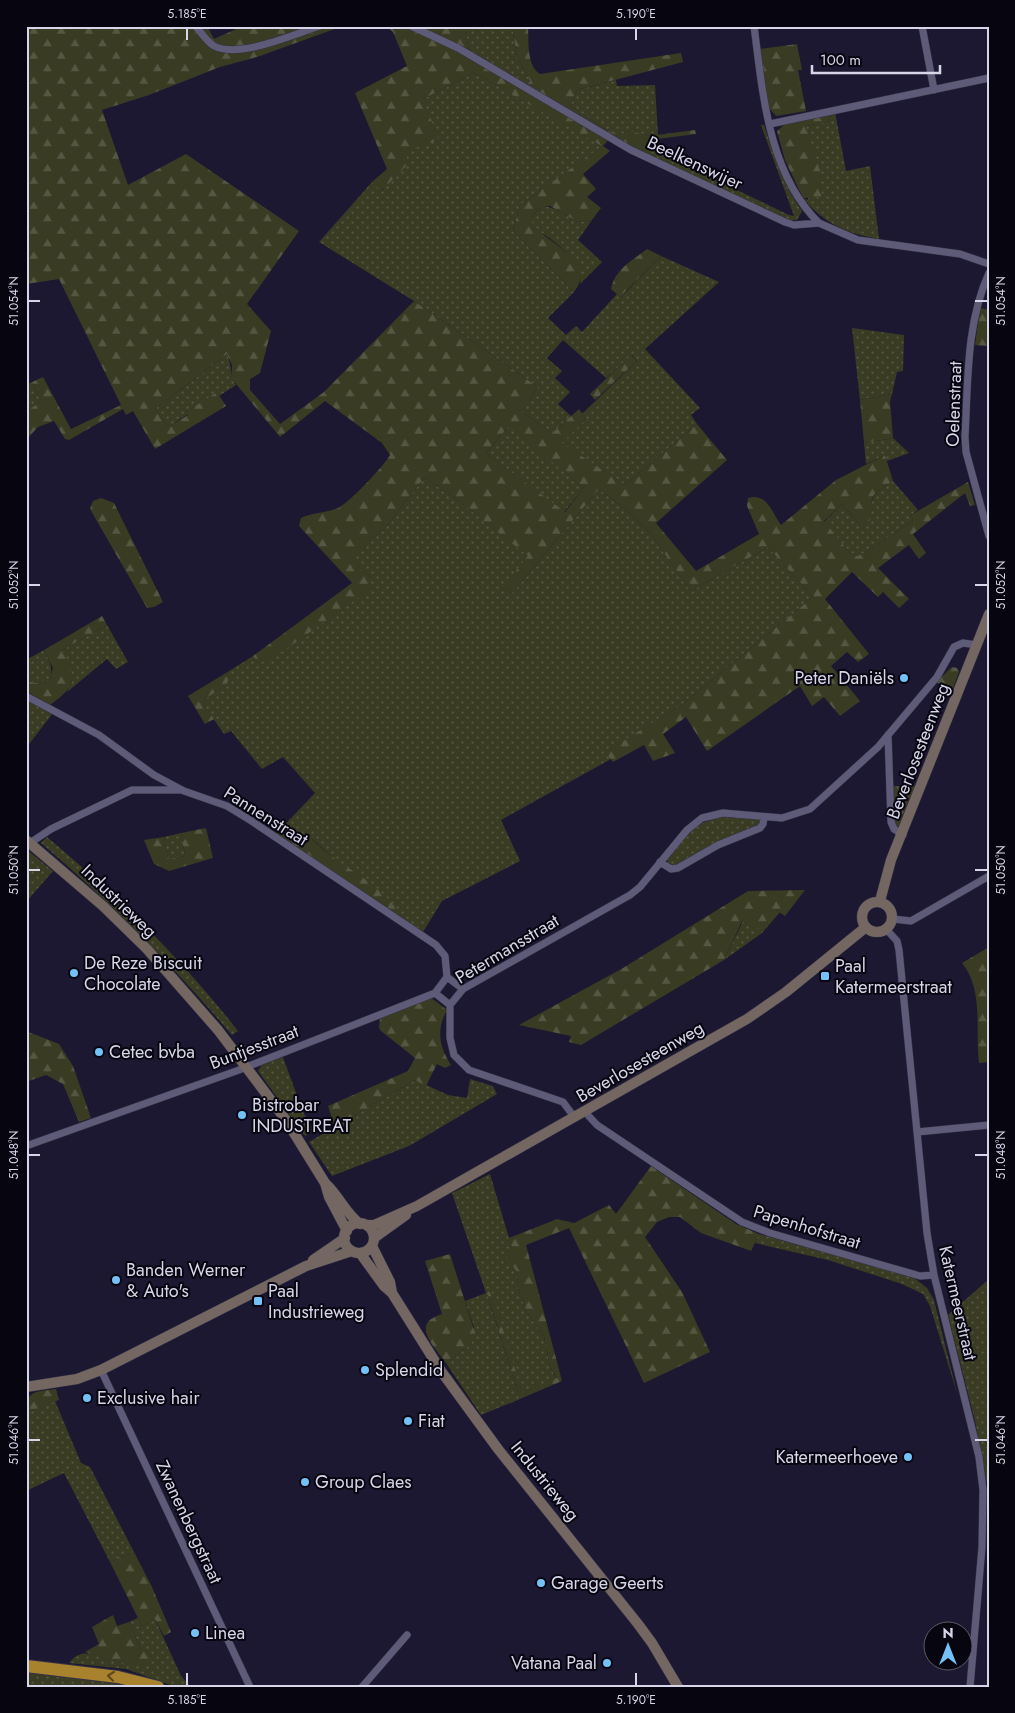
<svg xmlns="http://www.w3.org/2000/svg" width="1015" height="1713" viewBox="0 0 1015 1713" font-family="Jost,sans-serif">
	<defs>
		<pattern id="grass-dots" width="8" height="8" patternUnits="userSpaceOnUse" patternTransform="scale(1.25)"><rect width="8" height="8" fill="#393c22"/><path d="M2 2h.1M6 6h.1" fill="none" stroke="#555742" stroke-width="1.8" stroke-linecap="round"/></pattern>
		<pattern id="forest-firs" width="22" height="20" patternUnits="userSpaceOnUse" patternTransform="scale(1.25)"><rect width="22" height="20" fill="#393c22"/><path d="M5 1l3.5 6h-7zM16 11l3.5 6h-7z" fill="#555742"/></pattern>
	</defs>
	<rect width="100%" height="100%" fill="#1c1831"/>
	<path fill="url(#grass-dots)" d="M464 26H512L517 57 530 81 526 86 470 55Z
		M474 73 603 146 520 205 513 231 574 292 548 318 566 335 576 326 582 332 617 294 621 297 661 256 719 282 645 349 700 408 691 415 697 424 625 485 561 443 586 419 582 414 637 361 632 355 606 378 563 340 547 358 562 371 555 378 570 392 558 404 571 416 552 433 522 412 538 387 414 301 319 242 372 182 382 191 406 151 423 99Z
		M616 80 617 86 655 85 658 135 649 136 625 131 624 134H613L570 106 577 90Z
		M835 112 846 171 870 166 879 239C848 234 823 223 803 198L808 200 806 126 830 121 829 113Z
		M761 125H764C774 155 783 184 802 211L797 220H789L642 151 645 146 789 215 794 216Z
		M545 206 555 209 578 222 592 220 578 240 602 262 580 284C583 265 562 247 548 237 544 234 537 231 534 227 527 218 537 209 545 206Z
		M852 328 904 335 903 371 897 372 892 394 860 400Z
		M227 354C232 365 230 377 236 385L219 396 217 393 186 412 188 414 168 427 155 409Z
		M32 382 41 401 26 412V385Z
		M509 426 584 488 564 512 486 453Z
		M893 438 909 453 887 461 885 455 866 464 864 443Z
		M424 478 451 495 529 556 502 589 512 593 599 489 625 509 650 533 691 591 768 547 813 597 680 706 606 752 611 759 501 820 520 861 442 901 423 932 394 912 311 838 284 839 276 834 315 793 283 757 262 769 231 731 224 734 203 704C208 691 224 692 229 677L226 673 253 656 258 663 370 577 350 556 385 528Z
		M893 481 918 510 911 515 913 520 867 552 857 556 849 552 824 522 842 504 860 525 870 521C871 495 872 494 893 481Z
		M107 625 128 662 116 669 107 659 67 692 72 681 62 650Z
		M44 650C50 662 54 668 49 682L34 683 26 679V660Z
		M26 699 53 713 26 748Z
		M893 786H915L898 827 895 825Z
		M723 817 760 819V825L673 867 668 864 667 859C686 836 692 822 723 817Z
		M181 833 185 856 168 859 164 837Z
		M47 837C116 895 183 960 238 1031L232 1035C172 965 112 903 41 843Z
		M26 849 53 871 26 902Z
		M776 910 780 912 762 933 724 960 743 921Z
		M282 1055 304 1114 314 1130 305 1136 258 1071 263 1063Z
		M470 1079 493 1086 497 1094 409 1146 332 1176 309 1142 415 1080 448 1095 467 1098Z
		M490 1174 512 1248 518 1273 517 1286 527 1313 544 1336 550 1367 557 1379 522 1393 487 1294 520 1399 481 1415 446 1363 471 1344 474 1327 465 1301 486 1293 452 1193Z
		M759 1234 913 1277 927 1288 934 1300 957 1393 930 1306 923 1294 902 1284 828 1260 755 1243Z
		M989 1279V1483L986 1481 975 1421 948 1315Z
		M55 1401 81 1463 90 1467 134 1552 110 1562 64 1473 26 1491V1413Z
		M138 1618 142 1626 155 1619 181 1676 191 1687H176L126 1669 69 1663C82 1647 93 1655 110 1661L141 1650 129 1622Z
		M26 1671 98 1679 143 1687H26Z"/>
	<path fill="url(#forest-firs)" fill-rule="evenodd" d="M26 26H207L214 39 243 26H343L257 57 220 67 149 95 102 110 128 185 186 154 299 231 247 304 271 331 260 373 250 379V390L280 424 324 392 414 301 538 387 522 412 552 433 579 409 586 419 562 443 625 485 697 424 727 460 656 523 696 571 759 534 747 506 748 498C767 492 772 513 781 525L836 480 885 455 893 481C860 501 878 497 868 526L860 525 842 504 824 521 849 552 857 556 867 552 913 520 911 515 968 482 975 505 970 506 965 493 913 534 926 553 919 559 909 545 878 568 909 599 899 608 883 592 878 597 852 572 825 599 869 654 858 662 847 652 831 666 860 701 840 716 824 697 812 706 800 686 707 751 686 717 663 734 675 753 653 761 644 745 613 762 605 752 680 706 813 597 768 547 691 591 650 533 625 509 599 489 512 593 501 589 528 556 451 495 424 478 385 528 351 556 370 577 372 588 272 659 258 663 253 656 352 583 299 526 301 518C314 512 327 513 338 508 349 503 384 466 390 455L382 443 325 401 280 437 232 379V365L227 354 155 409 168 427 188 415 186 412 217 392 226 406 155 449 133 411 126 415 123 409 69 440 65 439 54 421 38 427 26 440V412L41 401 32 382 43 377 71 429 121 405 59 279 26 284ZM508 427 584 488 565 512 486 453Z
		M386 26H464L470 55 526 86 530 81 517 57 512 26H528C529 41 526 65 540 74L681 53 683 62 577 90 570 106 613 134 616 130 624 134 625 130 649 136 695 130 696 134 650 140 642 151 612 136 603 146 610 151 583 174 596 189 587 197 601 208 592 220 578 222 550 206C539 205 525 218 536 228 552 245 597 263 574 292L513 231 520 205 602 146 474 73 423 99 439 140 406 151 408 164 381 191 372 182 387 169 355 93 407 66 393 32Z
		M797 44 802 70H798L806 111 776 116 769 108 760 49Z
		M829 113 830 121 806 126 820 171 822 197 803 198 785 160 777 131 785 124Z
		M647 249 661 256 620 297 611 289C615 269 633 260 647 249Z
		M980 308 989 310V346L975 345Z
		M631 355 637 361 595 400 590 394Z
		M892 394 890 401 893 438 864 443 860 400Z
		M101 498 114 503 163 602 154 607 147 608 90 509 93 501Z
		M102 616 107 625 62 650C78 679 76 686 50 705L26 691V679L34 683 49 682 53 668 44 650Z
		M952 667 957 668 959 672 952 691 936 682Z
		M226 673 229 677C227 692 208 691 203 704L214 719 205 724 188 696Z
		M206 828 213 858 169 871 154 864 144 840 164 837 168 859 185 856 181 833Z
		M311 838C336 865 372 877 395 907L394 912 284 839Z
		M805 890 785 916 776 910 759 929 742 921 724 960 581 1045 569 1042 571 1036 519 1025 623 968 748 891Z
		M989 947V1062L979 1063C975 1031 984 989 962 963Z
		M430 997 447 1010C436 1030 439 1046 451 1065L445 1068 437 1064 426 1086 415 1080 335 1127 328 1106 408 1071 415 1058 381 1031 379 1028 380 1017Z
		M26 1031 59 1044 73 1066 91 1118 79 1122 63 1084 46 1075 26 1082Z
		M651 1166 736 1224 759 1234 751 1251 701 1233 680 1217H669L657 1222 645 1237 682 1292 710 1352 644 1383 569 1228 526 1245 562 1381 520 1399 487 1293 491 1289 522 1393 557 1378 550 1367 544 1336 527 1313 517 1286 518 1273 507 1258V1253L512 1248 509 1238 557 1219 574 1223 609 1205 616 1214Z
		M450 1254 475 1333 471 1344 446 1363C440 1354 419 1333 428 1322 431 1318 437 1316 442 1314L425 1261Z
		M56 1389 59 1400 26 1413C26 1390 35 1392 56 1389Z
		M134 1552 152 1587 171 1632 164 1636 155 1619 142 1626 110 1562Z
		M113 1615 117 1626 129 1622 141 1650 152 1654 154 1659 149 1666 110 1661 85 1652 99 1644 92 1627Z"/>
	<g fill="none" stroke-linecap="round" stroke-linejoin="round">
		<g stroke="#353246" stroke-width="8">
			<path id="street" d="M195 26C201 32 207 42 214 46 239 59 294 34 320 26
				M411 26 458 48 631 150 785 222 794 225 819 223 858 240 960 254 989 264
				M754 26C763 94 768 173 819 223
				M922 26 934 90
				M770 124 989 78
				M989 273C966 323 968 383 965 437L966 452 989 536
				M26 696 99 735 154 775 184 791 227 806 250 820 436 945 445 956 447 977
				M888 735 891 822 894 829 903 835
				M30 843 51 829 132 790H181
				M660 862 671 869 678 868 718 845 760 828 763 824 764 817
				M893 919 911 921 989 876
				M886 929 897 941 899 950 927 1233 934 1275 979 1457 983 1490 982 1547 970 1687
				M447 977 463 989
				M435 993 450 1005
				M585 1112 597 1125 742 1222 770 1233 920 1276 934 1275
				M575 1118 563 1102 469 1070 454 1055 450 1038V1005L463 989 630 895 640 887 687 830 702 818 723 813 782 818 810 809 878 747 937 677 954 647 963 643 977 645
				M917 1132 989 1125
				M26 1146 239 1070 435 993 447 977
				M101 1370 250 1687
				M362 1687 407 1635"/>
		</g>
		<g stroke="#353246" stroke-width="11">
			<path id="secondary" d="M26 840 103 906 147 949 218 1030 286 1120 325 1183 329 1197 347 1231
				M880 901 891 860 989 614
				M862 917a15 15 0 1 1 30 0a15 15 0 1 1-30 0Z
				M326 1184C339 1196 346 1214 360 1224
				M344 1238a15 15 0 1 1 30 0a15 15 0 1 1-30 0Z
				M366 1225H374L417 1206 747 1019 786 992 866 927
				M374 1238 406 1215
				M372 1246 390 1282 392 1293
				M360 1253 384 1286 392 1293 441 1371 498 1449 638 1624 652 1643 678 1687
				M313 1260 345 1238
				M26 1387 77 1379 101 1370 306 1266 352 1251"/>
		</g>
		<g stroke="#353246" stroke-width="14">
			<path id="highway" d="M26 1666 118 1677 158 1687"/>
		</g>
		<use href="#street" stroke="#5d5b78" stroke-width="7"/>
		<use href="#secondary" stroke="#746762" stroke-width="10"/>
		<use href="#highway" stroke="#a9822d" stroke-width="12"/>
	</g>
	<defs><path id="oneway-chevron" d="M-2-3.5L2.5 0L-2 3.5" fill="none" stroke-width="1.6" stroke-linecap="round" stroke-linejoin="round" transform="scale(1.25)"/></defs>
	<use stroke="#58441e" href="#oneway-chevron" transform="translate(111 1676) rotate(-173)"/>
	<path fill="none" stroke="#d7d6e8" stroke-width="2" d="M187 28V40M636 28V40M28 301H40M975 301H988M28 585H40M975 585H988M28 870H40M975 870H988M28 1155H40M975 1155H988M28 1440H40M975 1440H988M187 1673V1686M636 1673V1686"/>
	<g fill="#73c1f6" stroke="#070610" stroke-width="2">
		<circle cx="904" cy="678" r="5"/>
		<circle cx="74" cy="973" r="5"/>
		<rect x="820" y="971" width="10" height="10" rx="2.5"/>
		<circle cx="99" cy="1052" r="5"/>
		<circle cx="242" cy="1115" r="5"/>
		<circle cx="116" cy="1280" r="5"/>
		<rect x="253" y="1296" width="10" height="10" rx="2.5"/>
		<circle cx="365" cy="1370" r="5"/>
		<circle cx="87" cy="1398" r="5"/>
		<circle cx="408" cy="1421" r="5"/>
		<circle cx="908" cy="1457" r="5"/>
		<circle cx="305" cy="1482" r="5"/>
		<circle cx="541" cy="1583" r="5"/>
		<circle cx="195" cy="1633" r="5"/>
		<circle cx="607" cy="1663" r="5"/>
	</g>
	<g text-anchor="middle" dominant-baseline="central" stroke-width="4" stroke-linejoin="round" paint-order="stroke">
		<g font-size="18" fill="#d7d6e8" stroke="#070610">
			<text transform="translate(695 163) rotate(25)">Beelkenswijer</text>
			<text transform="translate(954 404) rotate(-88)">Oelenstraat</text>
			<text transform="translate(918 751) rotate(-69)">Beverlosesteenweg</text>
			<text transform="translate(266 816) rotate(32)">Pannenstraat</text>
			<text transform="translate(119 901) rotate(44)">Industrieweg</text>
			<text transform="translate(507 949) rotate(-31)">Petermansstraat</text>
			<text transform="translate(254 1047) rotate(-21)">Buntjesstraat</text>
			<text transform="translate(640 1062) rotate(-30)">Beverlosesteenweg</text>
			<text transform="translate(807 1227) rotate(17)">Papenhofstraat</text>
			<text transform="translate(958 1303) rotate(77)">Katermeerstraat</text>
			<text transform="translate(545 1481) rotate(51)">Industrieweg</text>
			<text transform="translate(189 1522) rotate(65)">Zwanenbergstraat</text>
		</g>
		<g font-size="18" fill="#d7d6e8" stroke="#070610" text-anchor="start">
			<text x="894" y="678" text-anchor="end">Peter Daniëls</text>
			<text x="84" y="963">De Reze Biscuit<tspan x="84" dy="21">Chocolate</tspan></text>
			<text x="835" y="966">Paal<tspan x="835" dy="21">Katermeerstraat</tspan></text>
			<text x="109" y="1052">Cetec bvba</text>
			<text x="252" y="1105">Bistrobar<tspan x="252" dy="21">INDUSTREAT</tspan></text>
			<text x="126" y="1270">Banden Werner<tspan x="126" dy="21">&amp; Auto's</tspan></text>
			<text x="268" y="1291">Paal<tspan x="268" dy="21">Industrieweg</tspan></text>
			<text x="375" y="1370">Splendid</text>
			<text x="97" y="1398">Exclusive hair</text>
			<text x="418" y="1421">Fiat</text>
			<text x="898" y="1457" text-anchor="end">Katermeerhoeve</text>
			<text x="315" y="1482">Group Claes</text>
			<text x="551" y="1583">Garage Geerts</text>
			<text x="205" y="1633">Linea</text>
			<text x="597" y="1663" text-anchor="end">Vatana Paal</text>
		</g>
	</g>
	<rect width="1015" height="1713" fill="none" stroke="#070610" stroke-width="55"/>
	<g transform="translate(948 1646)"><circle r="24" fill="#070610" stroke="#5a5966"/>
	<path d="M0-4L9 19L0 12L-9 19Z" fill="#73c1f6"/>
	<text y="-8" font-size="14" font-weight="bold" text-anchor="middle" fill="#d7d6e8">N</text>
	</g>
	<path d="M812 65v8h128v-8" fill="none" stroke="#d7d6e8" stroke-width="2.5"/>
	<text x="820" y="65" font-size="15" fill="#d7d6e8" stroke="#070610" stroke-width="4" paint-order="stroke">100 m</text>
	<rect x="28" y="28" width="960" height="1658" fill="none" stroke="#d7d6e8" stroke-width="2"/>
	<g font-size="12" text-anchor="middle" fill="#d7d6e8">
		<text x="187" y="18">5.185°E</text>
		<text x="636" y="18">5.190°E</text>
		<text transform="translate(14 301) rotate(-90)" y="4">51.054°N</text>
		<text transform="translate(1001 301) rotate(-90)" y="4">51.054°N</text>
		<text transform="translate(14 585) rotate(-90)" y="4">51.052°N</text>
		<text transform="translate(1001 585) rotate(-90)" y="4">51.052°N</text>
		<text transform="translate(14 870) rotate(-90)" y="4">51.050°N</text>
		<text transform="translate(1001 870) rotate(-90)" y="4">51.050°N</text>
		<text transform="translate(14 1155) rotate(-90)" y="4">51.048°N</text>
		<text transform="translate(1001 1155) rotate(-90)" y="4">51.048°N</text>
		<text transform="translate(14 1440) rotate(-90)" y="4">51.046°N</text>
		<text transform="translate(1001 1440) rotate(-90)" y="4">51.046°N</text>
		<text x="187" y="1704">5.185°E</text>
		<text x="636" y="1704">5.190°E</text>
	</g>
</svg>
